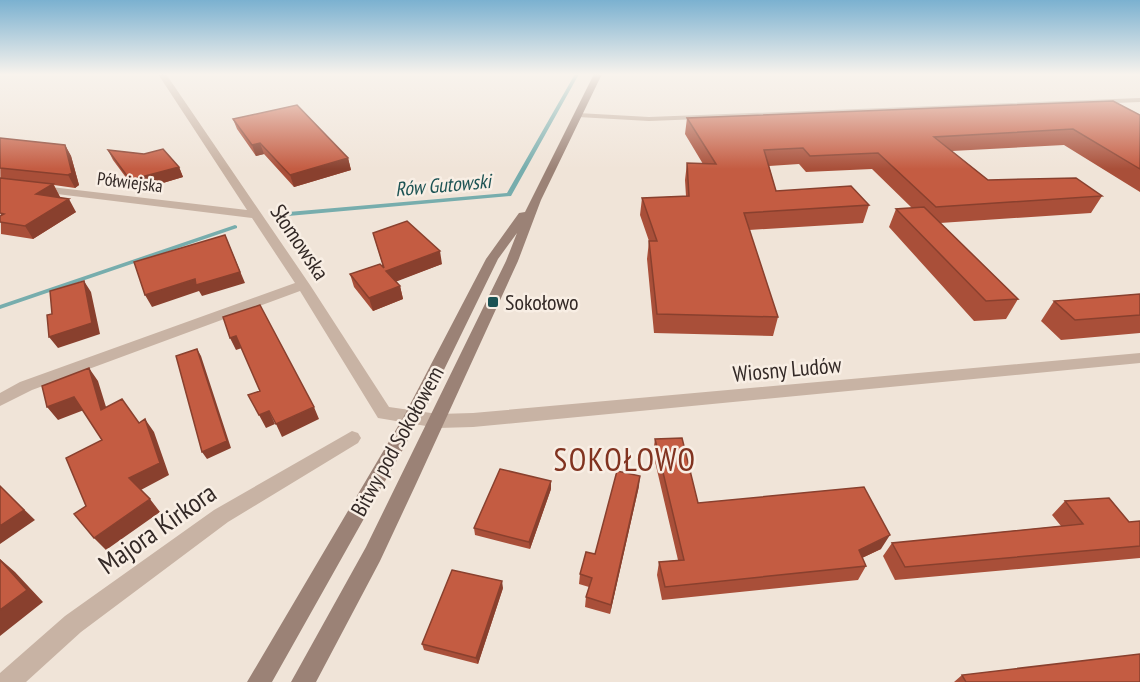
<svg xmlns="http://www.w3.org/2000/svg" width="1140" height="682" viewBox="0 0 1140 682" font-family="'PT Sans Narrow',sans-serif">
	<rect width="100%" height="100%" fill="#f0e4d8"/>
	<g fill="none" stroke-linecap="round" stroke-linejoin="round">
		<path fill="#77adad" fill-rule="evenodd" d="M575 74H579L511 196 277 217 274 215 277 213 507 193Z
			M235 225 237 226V228L0 309V305Z"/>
		<path fill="#c8b3a4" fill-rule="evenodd" d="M1140 98V102L649 121 578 117 574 115 578 113 649 117Z"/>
		<path fill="#c8b3a4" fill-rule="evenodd" d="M158 74H166L310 285 389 407 438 414 473 413 1140 353V363L473 427 438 428 378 418 300 291 32 390 0 406V393L20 382 295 283 252 218 0 187V181L247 210Z
			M352 431 358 433 361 438 358 443 228 522 81 632 26 682H0V673L65 616 214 510Z"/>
		<path fill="#9b8276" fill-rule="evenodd" d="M594 74H602L541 200 518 261 416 484 380 561 316 682H291L366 547 506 261 517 233 498 259 420 419 272 682H247L404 416 486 259 519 213 525 212Z"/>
	</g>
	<path fill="#a94f39" d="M1140 115V192L1064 145 952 151 988 180 1102 196 1091 213 940 223 1018 299 1006 319 974 321 889 227 896 209 912 208 872 169 806 172 799 164 769 166 776 191 869 205 863 223 749 230 778 317 773 336 654 333 647 259 649 241 640 215 642 198 686 196 685 180 687 163 703 164 685 134 687 118Z
		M233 119 348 158 351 170 294 187 264 154 256 156 237 129Z
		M0 138 65 145 71 156 79 185 75 188 54 185 60 197 59 198 76 212 33 239 1 234Z
		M108 150 144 154 179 167 183 177 136 191 113 160Z
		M373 233 442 264 396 281 400 286 403 299 373 311 354 287 350 274 383 266Z
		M1140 294V333L1061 340 1041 321 1054 301Z
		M655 439 698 503 881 549 862 558 866 566 858 580 662 600 657 575 659 562 678 560 653 453Z
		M639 486 610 614 585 607 586 597 589 587 579 584 580 574 595 554Z
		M551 489 530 549 475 535 474 528Z
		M1065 501 1129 522 1140 521V558L895 580 883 556 892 543 1061 526 1052 515Z
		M503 588 478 664 424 650 422 644Z
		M962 675 1140 682H954Z"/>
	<path fill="#89402e" d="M260 143 264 154 256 156 252 145Z
		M65 145 71 156 79 185 75 188 68 175Z
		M348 158 351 170 294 187 290 175Z
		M179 167 183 177 136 191 130 180Z
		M53 184 60 197 44 207 36 194Z
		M69 199 76 212 33 239 25 226Z
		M225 235 245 283 202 296 199 291 152 307 145 295 195 279Z
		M440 251 442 264 390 284 386 271Z
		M84 281 91 292 100 334 58 348 49 337Z
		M400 286 403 299 373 311 369 298Z
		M236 336 242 348 236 350 230 338Z
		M197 349 201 356 231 448 207 459 202 452Z
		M89 368 98 381 111 423 101 410Z
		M74 397 84 410 58 420 47 407Z
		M314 407 319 419 282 437 276 424Z
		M269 411 275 424 266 428 259 415Z
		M145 419 154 432 169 475 139 491 129 478Z
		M640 476 639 486 610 614 611 605Z
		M551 481V489L530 549 529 542Z
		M0 486 35 520 0 544Z
		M150 499 160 512 106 550 94 538Z
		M890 535 881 549 851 563 859 550Z
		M0 559 15 572 43 602 0 636Z
		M502 581 503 588 478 664 476 658Z"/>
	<path fill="#c45c42" stroke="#89402e" stroke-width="1.5" d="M1113 101 1140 115V169L1073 129 934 137 988 180 1076 178 1102 196 936 207 878 153 810 156 803 148 764 150 776 191 851 186 869 205 744 213 778 317 657 314 649 241H657L642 198 689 196 687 163 716 164 687 118Z
		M297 105 348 158 290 175 260 143 252 145 233 119Z
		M0 138 65 145 72 173 68 175 0 168Z
		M163 149 179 167 130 180 108 150 144 154Z
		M0 178 53 184 36 194 69 199 25 226 0 222V216L4 214 0 213Z
		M924 207 1018 299 986 301 896 209Z
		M407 221 440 251 386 271 400 286 369 298 350 274 380 264 384 268 373 233Z
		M225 235 240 272 196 285 195 279 145 295 134 262Z
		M84 281 92 323 49 337 47 315 52 314 50 291Z
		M1140 294V315L1075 320 1054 301Z
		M260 305 314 407 276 424 269 411 259 415 248 395 260 391 236 336 230 338 223 317Z
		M197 349 227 441 202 452 176 356Z
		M89 368 101 410 122 399 139 423 145 419 160 463 129 478 150 499 94 538 74 514 86 506 66 458 102 440 74 397 47 407 42 386Z
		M682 438 698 503 864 487 890 535 859 550 866 566 665 587 659 562 684 560 655 439Z
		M500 469 551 481 529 542 474 528Z
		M617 471 640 476 611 605 586 597 592 578 580 574 586 552 595 554Z
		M0 486 24 510 0 526Z
		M1109 498 1129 522 1140 521V546L905 567 892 543 1083 524 1065 501Z
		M0 560 27 590 0 610Z
		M452 570 502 581 476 658 422 644Z
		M1140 654V682H966L962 675Z"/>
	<linearGradient id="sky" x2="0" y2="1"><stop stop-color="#7bb1d0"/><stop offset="0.44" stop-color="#f8f3ed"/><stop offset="1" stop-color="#f8f3ed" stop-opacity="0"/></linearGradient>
	<rect width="1140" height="169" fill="url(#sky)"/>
	<rect fill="#1c5354" stroke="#f8eee4" stroke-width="2" x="487" y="296" width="12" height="12" rx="3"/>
	<g text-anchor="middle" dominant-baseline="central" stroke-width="5" stroke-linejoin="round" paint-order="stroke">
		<g font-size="18" fill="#332926" stroke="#f8eee4">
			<text transform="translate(130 182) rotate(7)">Półwiejska</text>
		</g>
		<g font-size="20" font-style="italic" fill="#1c5354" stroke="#f8eee4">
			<text transform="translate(443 185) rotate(-5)">Rów Gutowski</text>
		</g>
		<g font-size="22" fill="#332926" stroke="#f8eee4">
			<text transform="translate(300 242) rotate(56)">Słomowska</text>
			<text transform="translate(787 369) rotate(-5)">Wiosny Ludów</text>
			<text transform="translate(397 441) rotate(-61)">Bitwy pod Sokołowem</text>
		</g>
		<g font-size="22" fill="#332926" stroke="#f8eee4" text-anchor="start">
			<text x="505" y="302">Sokołowo</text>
		</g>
		<g font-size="27" fill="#332926" stroke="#f8eee4">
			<text transform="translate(157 528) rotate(-35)">Majora Kirkora</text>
		</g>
		<g font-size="32" letter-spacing="1.5" fill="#813320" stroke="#f8eee4">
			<text x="625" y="459">SOKOŁOWO</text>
		</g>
	</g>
</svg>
